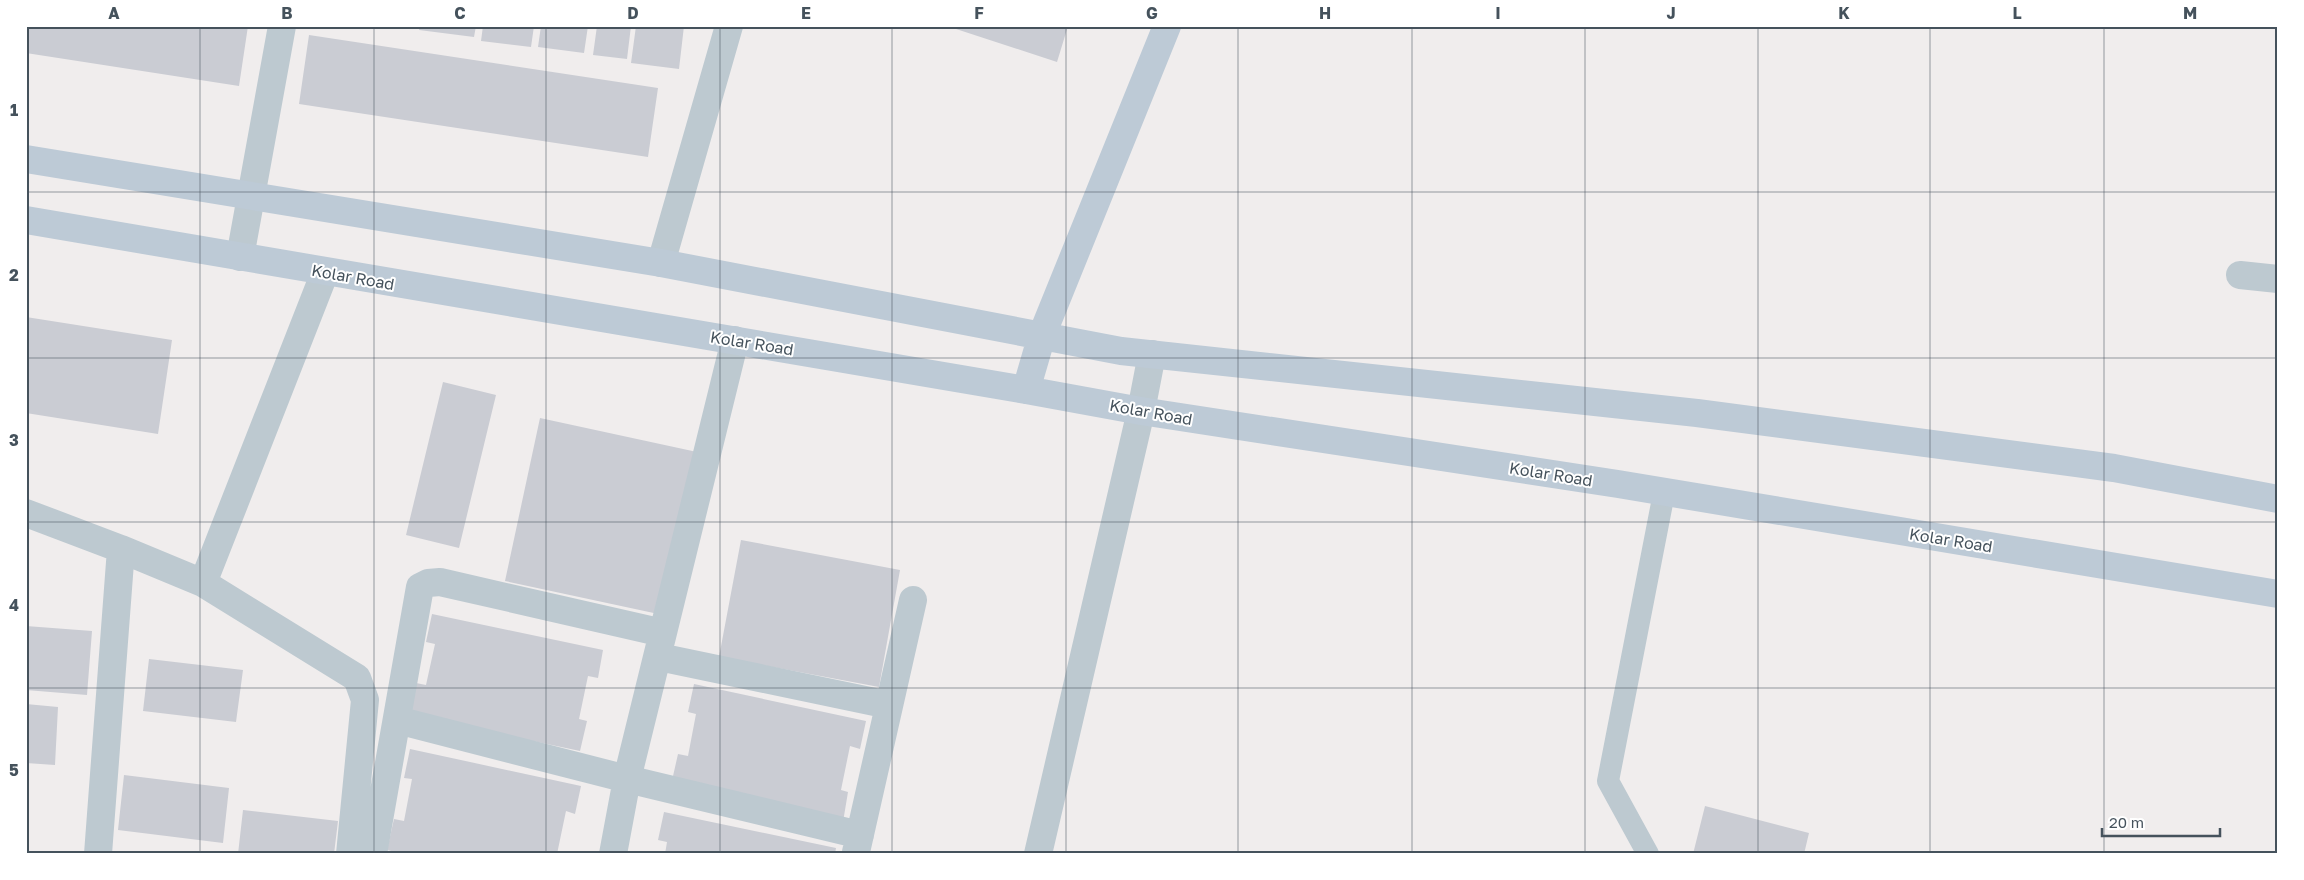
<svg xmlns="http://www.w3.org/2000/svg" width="2304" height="880" viewBox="0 0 2304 880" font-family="'Golos Text',sans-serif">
	<rect width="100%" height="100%" fill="#f0eded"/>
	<path fill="#caccd3" d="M26 26H248L239 86 26 53Z
		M420 26H476L474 37 419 30Z
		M483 26H534L531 47 481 41Z
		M541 26H588L584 53 538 47Z
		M597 26H631L627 59 593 55Z
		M636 26H684L679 69 631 63Z
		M953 26H1068L1057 62 953 28Z
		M309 35 658 88 648 157 299 104Z
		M26 317 172 340 158 434 26 413Z
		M443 382 496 395 459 548 406 535Z
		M540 418 697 452 663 615 505 581Z
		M741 540 900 570 879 687 719 657Z
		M432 614 603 650 598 678 588 676 579 719 587 721 580 751 409 715 416 683 426 685 435 644 426 642Z
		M26 626 92 631 87 695 26 690Z
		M149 659 243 670 236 722 143 711Z
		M694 684 866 721 860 749 850 746 841 790 848 792 843 822 671 785 678 754 688 756 696 714 688 712Z
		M26 704 58 707 55 765 26 763Z
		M410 749 581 786 575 814 566 811 557 854H404L387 850 394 819 404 821 412 779 404 778Z
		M124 775 229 788 223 843 118 830Z
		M1705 806 1809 833 1804 854H1693Z
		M243 810 338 821 334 854H238Z
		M664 812 836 848 835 854H665L667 842 658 840Z"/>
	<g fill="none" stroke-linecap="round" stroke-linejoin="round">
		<path stroke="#bdc9d0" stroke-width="22" d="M1648 854 1608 781 1664 493"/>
		<path stroke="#bdc9d0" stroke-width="28" d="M240 257 282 26
			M661 263 729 26
			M2240 275 2278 279
			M26 513 121 549 203 583 325 272
			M203 583 357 678 365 700 350 854
			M659 657 889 705
			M397 720 627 779 860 835
			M856 852 913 600
			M98 854 121 549
			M373 854 420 587 428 583 440 582 663 633
			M613 854 627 779 735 340
			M1038 854 1141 411 1152 354"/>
		<path stroke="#bdcad6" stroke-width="28" d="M26 159 661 263 1121 351 1697 413 2114 468 2278 499
			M26 220 1026 390 1141 411 1618 484 2278 594
			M1026 390 1042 335 1167 26"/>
	</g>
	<path fill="none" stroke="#45525c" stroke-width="1" stroke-opacity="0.55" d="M200 26V854M374 26V854M546 26V854M720 26V854M892 26V854M1066 26V854M1238 26V854M1412 26V854M1585 26V854M1758 26V854M1930 26V854M2104 26V854M26 192H2278M26 358H2278M26 522H2278M26 688H2278"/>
	<g text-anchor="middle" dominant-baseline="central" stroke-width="4" stroke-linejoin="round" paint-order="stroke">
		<g font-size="16" fill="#45525c" stroke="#fff">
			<text transform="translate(353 277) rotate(10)">Kolar Road</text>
			<text transform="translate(752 343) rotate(9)">Kolar Road</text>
			<text transform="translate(1151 412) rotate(10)">Kolar Road</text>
			<text transform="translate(1551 474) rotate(9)">Kolar Road</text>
			<text transform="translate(1951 540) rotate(9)">Kolar Road</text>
		</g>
	</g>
	<rect width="2304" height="880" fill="none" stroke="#ffffff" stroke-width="55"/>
	<path d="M2102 828v8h118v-8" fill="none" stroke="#45525c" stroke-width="2.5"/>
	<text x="2109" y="828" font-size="15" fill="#45525c" stroke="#ffffff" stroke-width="4" paint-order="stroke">20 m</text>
	<rect x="28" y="28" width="2248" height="824" fill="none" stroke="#45525c" stroke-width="2"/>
	<g font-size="16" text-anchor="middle" font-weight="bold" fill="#45525c">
		<text x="114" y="19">A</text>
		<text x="287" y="19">B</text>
		<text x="460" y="19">C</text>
		<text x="633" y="19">D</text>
		<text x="806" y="19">E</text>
		<text x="979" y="19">F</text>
		<text x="1152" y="19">G</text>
		<text x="1325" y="19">H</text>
		<text x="1498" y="19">I</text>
		<text x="1671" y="19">J</text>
		<text x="1844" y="19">K</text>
		<text x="2017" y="19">L</text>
		<text x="2190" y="19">M</text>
		<text x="14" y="116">1</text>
		<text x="14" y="281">2</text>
		<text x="14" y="446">3</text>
		<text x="14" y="611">4</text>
		<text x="14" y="776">5</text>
	</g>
</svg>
